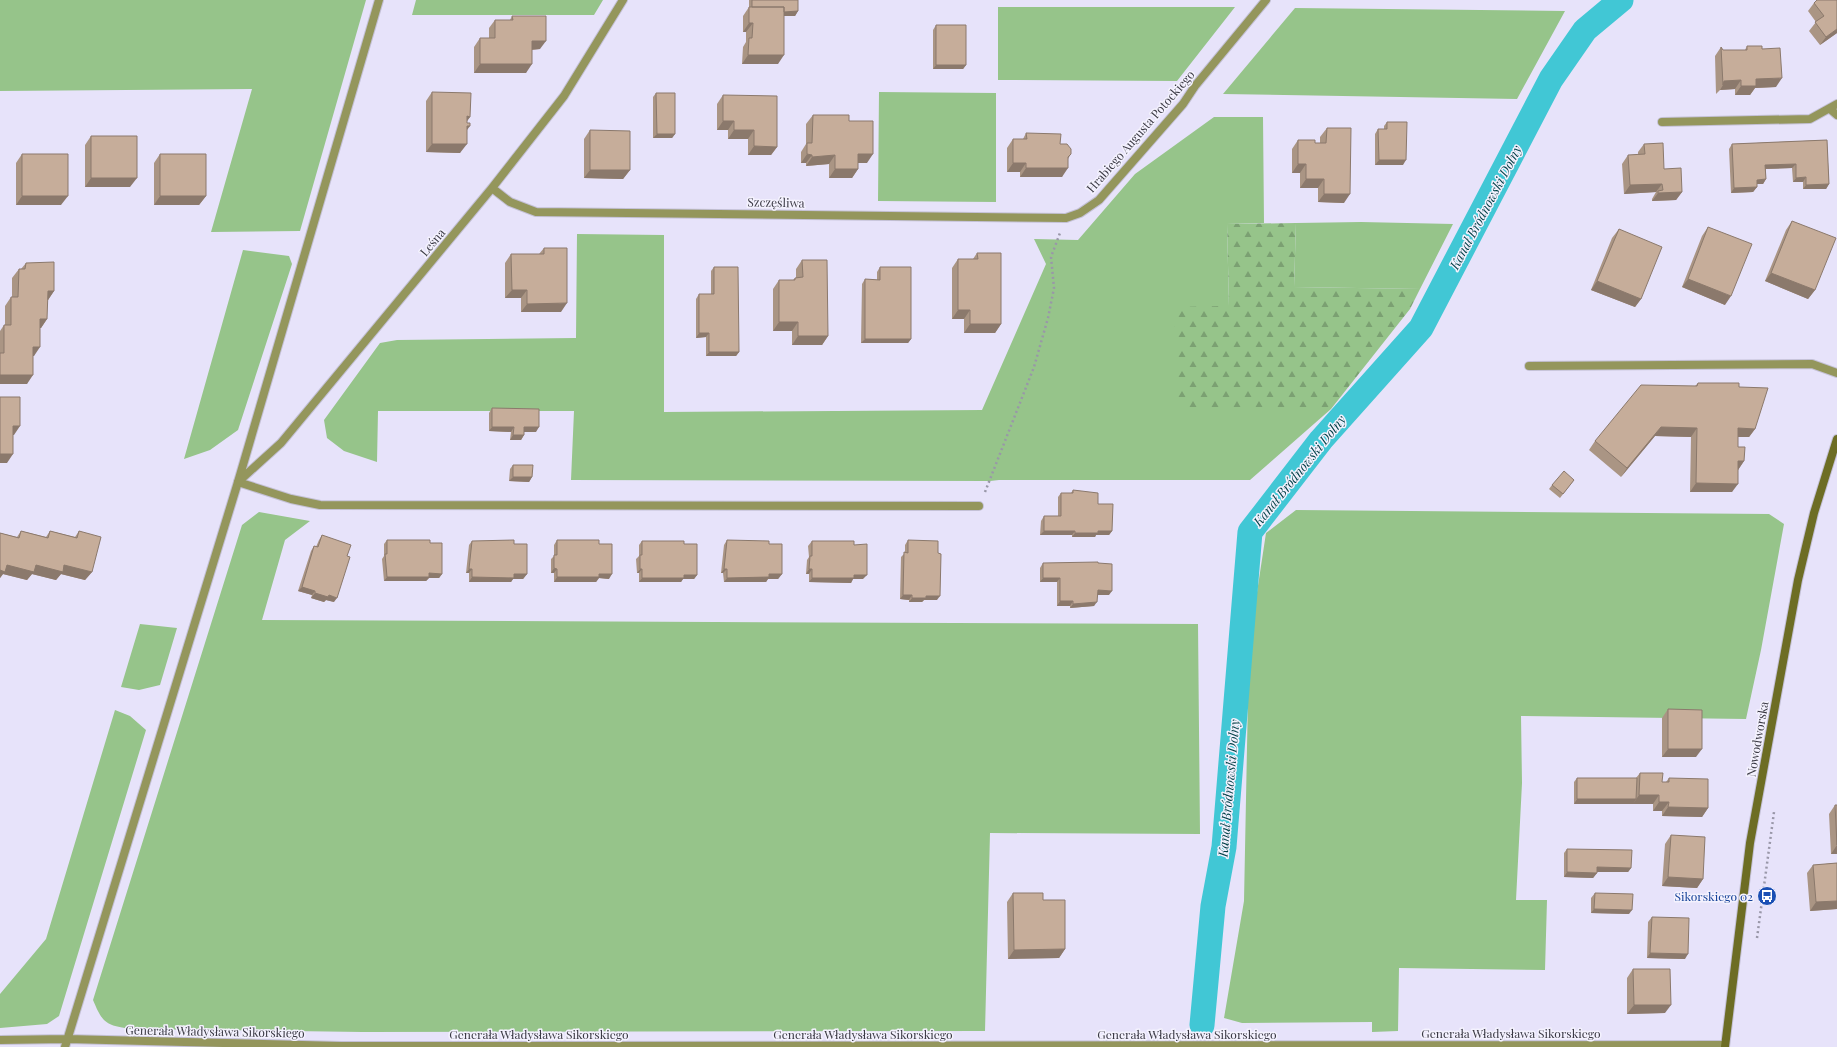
<svg xmlns="http://www.w3.org/2000/svg" width="1837" height="1047" viewBox="0 0 1837 1047" font-family="'Playfair Display',serif">
	<defs>
		<pattern id="forest-firs" width="22" height="20" patternUnits="userSpaceOnUse"><rect width="22" height="20" fill="#96c48a"/><path d="M5 1l3.5 6h-7zM16 11l3.5 6h-7z" fill="#7ba072"/></pattern>
	</defs>
	<rect width="100%" height="100%" fill="#e7e3fa"/>
	<path fill="#96c48a" d="M0 0H366L300 231 211 232 252 89 0 91Z
		M416 0H603L594 15H412Z
		M998 7H1235L1177 81 998 80Z
		M1295 8 1565 11 1517 99 1223 94Z
		M879 92 996 93V202L878 201Z
		M1214 117H1263L1264 223 1227 224 1229 306 1177 409H1331L1250 480H999L990 481 571 480 574 411H378L377 462 344 451 327 438 324 420 380 343 397 340 576 338 577 234 664 235V412L982 410 1046 264 1034 239 1078 240 1135 174Z
		M1361 222 1453 224 1420 289 1294 287 1296 223Z
		M243 250 289 256 292 264 238 430 210 450 184 459Z
		M1296 510 1769 514 1784 524 1761 650 1746 719 1521 716 1522 783 1516 900H1547L1545 970 1399 968 1398 1031 1372 1032V1022L1242 1023 1224 1018 1244 901 1249 645 1266 533Z
		M259 512 310 521 285 540 262 620 1198 624 1200 834 990 833 985 1031 363 1032 131 1029C106 1025 103 1024 93 1000L242 525Z
		M140 624 177 628 160 685 139 690 121 687Z
		M115 710 130 716 146 730 59 1016 47 1024 0 1028V994L46 939Z"/>
	<path fill="url(#forest-firs)" d="M1296 223 1294 287 1420 289 1410 309 1331 409H1177L1174 307 1229 306 1227 224Z"/>
	<g fill="none" stroke-linecap="round" stroke-linejoin="round">
		<path stroke="#41c7d5" stroke-width="25" d="M1202 1025 1213 906 1224 847 1250 532 1321 440 1421 328 1551 79 1585 30 1621 0"/>
		<g stroke="#c4c1d6" stroke-width="10">
			<path id="lane" d="M1830 109 1837 115
				M1662 122 1810 119 1837 104
				M1529 366 1812 364 1837 373
				M238 482 291 499 320 505 979 506"/>
		</g>
		<g stroke="#c4c1d6" stroke-width="10">
			<path id="street" d="M492 188 510 202 536 212 1066 218 1080 213 1099 200 1183 104 1195 86 1266 0
				M238 482 281 443 492 188 564 96 623 0
				M0 1040 67 1039 341 1046 1725 1045
				M65 1047 238 482 379 0"/>
		</g>
		<g stroke="#c4c1d6" stroke-width="10">
			<path id="secondary" d="M1725 1047 1750 843 1798 580 1814 513 1837 439"/>
		</g>
		<path stroke="#9997a8" stroke-width="2.5" stroke-dasharray="2 3" stroke-linecap="butt" d="M985 492 1034 367 1048 318 1054 288 1051 257 1060 233
			M1757 938 1774 812"/>
		<use href="#lane" stroke="#94965c" stroke-width="8"/>
		<use href="#street" stroke="#94965c" stroke-width="8"/>
		<use href="#secondary" stroke="#6d6d24" stroke-width="8"/>
	</g>
	<path fill="#aa9584" d="M749 0H798V11L795 16H784L778 64H742L743 47 746 42V32H743V16L749 7Z
		M1837 0V33L1820 45 1809 31 1816 22 1808 11 1814 3Z
		M512 16 540 49 532 50 526 73H474V47L480 38H489V28L495 20H510Z
		M936 25 966 65 963 69H933V30Z
		M1747 46 1762 49 1776 87 1755 88 1750 95H1735V89L1720 90 1716 94 1715 56 1721 47 1723 50H1745Z
		M432 92 470 117 467 121V131L460 153 426 152V101Z
		M656 93 675 134 672 138H653V97Z
		M723 95 777 147 771 155H748V139H728V130H717V104Z
		M813 115 849 121 867 163H858V169L852 178H829V164L806 166V163H801V152L806 144V124Z
		M1387 122 1403 165H1375V134L1378 129H1384V126Z
		M1327 128 1344 203 1318 202V188H1300V173H1292V149L1298 140 1315 143H1320V137Z
		M590 130 630 170 623 179 584 178V139Z
		M1026 133 1071 154 1068 159 1062 177H1020V172H1007V148L1013 139H1023Z
		M91 136 130 187H85V145Z
		M1827 140 1829 184 1826 189H1803V182H1793L1792 168 1766 169V179L1763 184H1757V187L1753 192 1731 193 1729 149 1732 144Z
		M1644 144 1682 192 1676 200 1652 201V199L1656 192 1624 194 1622 164 1628 155H1638V152Z
		M22 154 61 205H16V163Z
		M160 154 206 196 199 205H154V163Z
		M1792 221 1815 290 1808 299 1765 281 1786 230Z
		M1708 227 1725 305 1682 287 1702 236Z
		M1619 229 1641 299 1635 307 1591 290 1612 238Z
		M544 248 561 312H521V298H505V263L511 254H539Z
		M977 253 1001 324 995 333H964V319H952V268L958 259H973Z
		M802 260 828 336 822 345H792V331H773V289L779 280H793L795 278H796V269Z
		M26 263 54 291 48 300H47V319L41 328H40L34 356H33L27 384H0V331L4 325H5V306L11 297H12V278L19 269H21Z
		M714 267 739 352 736 356H706V337L696 338V299L699 294H711V271Z
		M880 267 911 339 908 343H861L862 284 865 279 877 280V272Z
		M1698 383 1739 387 1755 429 1749 437H1738V447L1744 461 1738 470 1732 492H1690L1691 437 1655 436 1621 477 1589 450 1595 441 1695 386Z
		M492 408 536 432H524V435L521 440H510L511 432 489 431V413Z
		M513 465 532 477 529 482 509 481 510 469Z
		M1574 480 1560 498 1549 489 1552 485Z
		M1073 490 1098 504 1112 531 1109 535H1096L1095 537H1072V535H1040L1041 521 1044 516H1058V497L1061 493H1071Z
		M21 531 46 537 50 531 75 537 79 531 92 572 85 580 61 574 56 580 32 574 27 580 3 574 0 578V533L17 537Z
		M322 535 334 602 326 600 324 602 311 598 312 595 298 591 311 551 314 546 316 547 319 540Z
		M387 540 430 543 442 574 439 578H429L426 581H384L382 559 384 556V544Z
		M557 540 599 544 609 579 599 578 596 582H554V573H551V559L554 556V545Z
		M727 540 769 544 782 574 778 579H768L766 582H724L723 573H721L724 545Z
		M908 540 937 600H924L922 602H909V600L900 599 901 557 905 553V545Z
		M472 541 514 544 527 574 523 579H513L511 582H469V573H466L469 545Z
		M642 541 684 544 697 575 694 579H683L681 582H639V573H637L636 559 639 556V545Z
		M812 541 854 545 863 579H853L851 583 809 582V574H806L807 560 809 557 808 546Z
		M1043 563H1098L1109 595H1097L1094 606 1070 608V606H1057V582H1040V568Z
		M1668 709 1696 757H1662V718Z
		M1640 773 1662 782H1666L1669 778 1708 808 1702 817 1662 816V811H1653V804H1574V782L1577 778H1636Z
		M1835 805H1837V854H1831L1829 814Z
		M1671 835 1703 879 1697 888 1662 886 1665 844Z
		M1567 849 1631 868 1628 872H1597V873L1593 878 1564 877V853Z
		M1837 863V909L1810 911 1807 873 1813 865Z
		M1013 893 1043 900 1065 949 1059 958 1008 959 1007 902Z
		M1595 893 1629 914 1591 913V898Z
		M1652 917 1685 959 1647 958 1648 922Z
		M1633 969 1665 1013 1627 1014V978Z"/>
	<path fill="#8b796c" d="M798 11 795 16H749L752 12Z
		M749 23H753L746 32H743Z
		M1837 29V33L1820 45 1826 37Z
		M532 41H546L540 49 526 50Z
		M748 55H784L778 64H742Z
		M480 64H532L526 73H474Z
		M936 65H966L963 69H933Z
		M1782 78 1776 87 1755 88 1750 95H1735L1741 86 1756 79Z
		M1741 80 1735 89 1720 90 1723 85 1724 81Z
		M467 116 470 117 464 125Z
		M723 121H734L728 130H717Z
		M467 126H470L464 134Z
		M734 130H754L748 139H728Z
		M657 134H675L672 138H653Z
		M432 144H467L460 153 426 152Z
		M754 146 777 147 771 155H748Z
		M807 154 812 155 806 163H801Z
		M858 154H873L867 163H852Z
		M835 155 829 164 806 166 812 157Z
		M1379 160H1406L1403 165H1375Z
		M1013 163H1026L1020 172H1007Z
		M1298 164H1306L1300 173H1292Z
		M1796 164 1792 168 1762 169 1765 165Z
		M1026 168H1068L1062 177H1020Z
		M835 169H858L852 178H829Z
		M590 170H630L623 179 584 178Z
		M1806 177 1803 182H1793L1796 178Z
		M91 178H137L130 187H85Z
		M1306 179H1324L1318 188H1300Z
		M1766 179 1763 184H1753L1757 180Z
		M1662 184 1656 192 1624 194 1630 185Z
		M1829 184 1826 189H1803L1806 185Z
		M1757 187 1753 192 1731 193 1734 188Z
		M1682 192 1676 200 1652 201 1658 193Z
		M1324 194H1350L1344 203 1318 202Z
		M22 196H68L61 205H16Z
		M160 196H206L199 205H154Z
		M1771 273 1815 290 1808 299 1765 281Z
		M1688 279 1731 296 1725 305 1682 287Z
		M1597 281 1641 299 1635 307 1591 290Z
		M512 290H527L521 298H505Z
		M48 291H54L48 300H41Z
		M567 303 561 312H521L527 304Z
		M958 310H970L964 319H952Z
		M40 319H47L41 328H34Z
		M779 322H798L792 331H773Z
		M970 324H1001L995 333H964Z
		M699 333H709L706 337 696 338Z
		M798 336H828L822 345H792Z
		M865 339H911L908 343H861Z
		M33 347H40L34 356H27Z
		M709 352H739L736 356H706Z
		M0 375H33L27 384H0Z
		M13 426H20L14 435H7Z
		M492 427H514L511 432 489 431Z
		M524 427H539L536 432H521Z
		M1661 427 1697 428 1691 437 1655 436 1621 477 1627 468Z
		M1738 428 1755 429 1749 437H1732Z
		M513 435H524L521 440H510Z
		M0 454H13L7 463H0Z
		M1738 461H1744L1738 470Z
		M513 477H532L529 482 509 481Z
		M1696 483 1738 484 1732 492H1690Z
		M1044 531H1075L1072 535H1040Z
		M1098 531H1112L1109 535H1096L1095 537H1072L1075 533Z
		M7 565H64L92 572 85 580 61 574 56 580 32 574 27 580 3 574 0 578V570Z
		M554 568 557 569 554 573H551Z
		M469 569H472L469 573H466Z
		M640 569H642L639 573H637Z
		M724 569H727L723 573H721Z
		M809 569H812L809 574H806Z
		M429 573 442 574 439 578H429L426 581H384L387 577Z
		M514 574H527L523 579H513L511 582H469L472 577Z
		M599 574H612L609 579 599 578 596 582H554L557 577Z
		M769 574H782L778 579H768L766 582H724L727 578Z
		M684 575H697L694 579H683L681 582H639L642 578Z
		M854 575H867L863 579H853L851 583 809 582 812 578Z
		M1043 578H1060L1057 582H1040Z
		M302 587 315 591 312 595 298 591Z
		M1098 590 1112 591 1109 595H1094Z
		M315 593 329 595 337 598 334 602 326 600 324 602 311 598Z
		M903 595H912L909 600 900 599Z
		M926 596H940L937 600H924L922 602H909L912 598Z
		M1060 601H1073L1070 606H1057Z
		M1097 602 1094 606 1070 608 1073 604Z
		M1668 749H1702L1696 757H1662Z
		M1639 795H1659L1653 804H1633Z
		M1577 799H1636L1633 804H1574Z
		M1659 802H1669L1662 811H1653Z
		M1668 807 1708 808 1702 817 1662 816Z
		M1837 845V854H1831Z
		M1597 867 1631 868 1628 872H1594Z
		M1567 872 1597 873 1593 878 1564 877Z
		M1668 877 1703 879 1697 888 1662 886Z
		M1837 901V909L1810 911 1816 902Z
		M1594 909 1632 910 1629 914 1591 913Z
		M1065 949 1059 958 1008 959 1014 950Z
		M1650 953 1688 954 1685 959 1647 958Z
		M1634 1005H1671L1665 1013 1627 1014Z"/>
	<path fill="#c6ad9a" stroke="#8b796c" d="M752 0H798V11L784 12V7H752Z
		M1817 0H1837V29L1826 37 1815 22 1824 16 1814 3Z
		M749 7H784V55H748L749 38H752L753 23H749Z
		M512 16H546V41H532V64H480V38H495V20H513Z
		M936 25H966V65H936Z
		M1747 46H1762V49L1780 48 1782 78 1756 79V86H1741V80L1724 81 1723 85 1721 47 1723 50H1747Z
		M432 92 471 93 470 117 467 116V123H470V126H467V144H432Z
		M656 93H675V134H657Z
		M723 95 777 96V147L754 146V130H734V121H723Z
		M813 115H849V121H873V154H858V169H835V155L812 157V155L807 154V143H812Z
		M1387 122H1407L1406 160H1379L1378 129H1387Z
		M1327 128H1351L1350 194H1324V179H1306V164H1298V140H1315V143H1326Z
		M590 130 630 131V170H590Z
		M1026 133 1061 134 1060 144H1067L1071 149V154L1068 157V168H1026V163H1013V139H1027Z
		M91 136H137V178H91Z
		M1827 140 1829 184 1806 185V177L1796 178V164L1765 165 1766 179 1757 180V187L1734 188 1732 144Z
		M1663 143 1664 169 1681 168 1682 192 1658 193V191L1663 190 1662 184 1630 185 1628 155 1645 154 1644 144Z
		M22 154H68V196H22Z
		M160 154H206V196H160Z
		M1792 221 1836 238 1815 290 1771 273Z
		M1708 227 1752 244 1731 296 1688 279Z
		M1619 229 1662 247 1641 299 1597 281Z
		M544 248H567V303L527 304V290H512L511 254H544Z
		M977 253H1001V324H970V310H958V259H978Z
		M802 260H827L828 336H798V322H779V280H795V278L803 277Z
		M54 262V291H48L47 319H40V347H33V375H0V353H4V325H11V297H18L19 269H25L26 263Z
		M714 267H738L739 352H709V333H699V294H714Z
		M880 267H911V339H865V279L880 280Z
		M1698 383H1739V387L1768 388 1755 429 1738 428V447H1745L1744 461H1738V484L1696 483 1697 428 1661 427 1627 468 1595 441 1641 385 1697 386Z
		M0 397H20V426H13V454H0Z
		M492 408 539 409V427H524V435H513L514 427H492Z
		M513 465H533L532 477H513Z
		M1564 471 1574 480 1563 494 1552 485Z
		M1073 490 1098 493V504H1113L1112 531H1098V533H1075V531H1044V516H1061V493H1073Z
		M21 531 48 538 50 531 77 538 79 531 101 537 92 572 64 565 63 572 36 565 34 572 7 565 5 572 0 570V533L19 538Z
		M322 535 351 545 347 556 350 557 337 598 329 595 328 597 315 593V591L302 587 314 546 318 547Z
		M387 540H430V543H442V574L429 573V577H387L385 554H387Z
		M514 540V544H527V574H514V578L472 577V569H469L472 541Z
		M557 540H599V544H612V574H599V577H557V569L554 568V555H557Z
		M727 540 769 541V544H782V574H769V577L727 578V569H724Z
		M908 540 938 541V553L941 554 940 596H926V598H912V595H903L904 552 908 553Z
		M642 541H684V544H697V575H684V578H642V569H640V555H642Z
		M812 541H854V545L867 544V575H854V578H812V569H809L810 556H812Z
		M1098 562V563L1112 564V591L1098 590 1097 602 1073 604V601H1060V578H1043V563Z
		M1668 709 1702 710V749H1668Z
		M1640 773H1663L1662 782H1669V778L1708 779V808L1668 807 1669 802H1659V795H1639Z
		M1577 778H1637L1636 799H1577Z
		M1835 805H1837V845Z
		M1671 835 1705 837 1703 879 1668 877Z
		M1567 849 1632 850 1631 868 1597 867V873L1567 872Z
		M1837 863V901L1816 902 1813 865Z
		M1013 893H1043V900H1065V949L1014 950Z
		M1595 893 1633 894 1632 910 1594 909Z
		M1652 917 1689 918 1688 954 1650 953Z
		M1633 969H1670L1671 1005H1634Z"/>
	<defs>
		<g id="bus-disc" transform="scale(1)"><circle r="9.5" fill="#1a4fb4" stroke="#f4f2fe"/><path d="M-5-6H5V4H4V6H2V4H-2V6H-4V4H-5ZM-3.5-4V0h7V-4ZM-3.5 1.2v1.5H-2V1.2ZM2 1.2v1.5H3.5V1.2Z" fill="#fff"/></g>
	</defs>
	<g fill-rule="evenodd">
		<use href="#bus-disc" x="1767" y="896"/>
	</g>
	<g text-anchor="middle" dominant-baseline="central" stroke-width="3" stroke-linejoin="round" paint-order="stroke">
		<g font-size="12" fill="#3a3944" stroke="#f4f2fe">
			<text transform="translate(1140 131) rotate(-49)">Hrabiego Augusta Potockiego</text>
			<text transform="translate(776 202) rotate(1)">Szczęśliwa</text>
			<text transform="translate(432 242) rotate(-50)">Leśna</text>
			<text transform="translate(1757 739) rotate(-80)">Nowodworska</text>
			<text transform="translate(215 1031) rotate(1)">Generała Władysława Sikorskiego</text>
			<text x="1511" y="1033">Generała Władysława Sikorskiego</text>
			<text x="539" y="1034">Generała Władysława Sikorskiego</text>
			<text x="863" y="1034">Generała Władysława Sikorskiego</text>
			<text x="1187" y="1034">Generała Władysława Sikorskiego</text>
		</g>
		<g font-size="12" fill="#164399" stroke="#f4f2fe" text-anchor="end">
			<text x="1753" y="896">Sikorskiego 02</text>
		</g>
		<g font-size="13" font-style="italic" fill="#003f46" stroke="#f4f2fe">
			<text transform="translate(1485 207) rotate(-62)">Kanał Bródnowski Dolny</text>
			<text transform="translate(1299 470) rotate(-51)">Kanał Bródnowski Dolny</text>
			<text transform="translate(1228 788) rotate(-85)">Kanał Bródnowski Dolny</text>
		</g>
	</g>
</svg>
